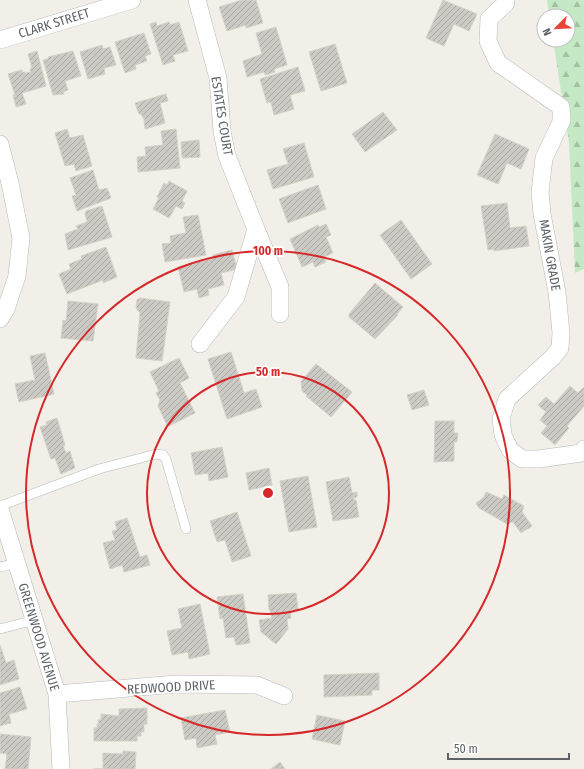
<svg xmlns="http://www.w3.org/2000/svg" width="584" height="769" viewBox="0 0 584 769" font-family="'Fira Sans Condensed',sans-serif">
	<defs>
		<pattern id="forest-firs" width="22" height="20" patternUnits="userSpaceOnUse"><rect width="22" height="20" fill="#c5e8c5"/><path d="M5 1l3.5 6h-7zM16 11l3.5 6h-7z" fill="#a3c0a4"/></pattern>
		<pattern id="building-hatch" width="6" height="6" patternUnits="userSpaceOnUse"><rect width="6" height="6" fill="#cccac5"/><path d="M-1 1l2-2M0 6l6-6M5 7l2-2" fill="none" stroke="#a9a8a4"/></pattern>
	</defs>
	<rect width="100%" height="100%" fill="#f1efe8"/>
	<path fill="url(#forest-firs)" d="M547 0H584V269L575 273 569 142 553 40H568V16H549Z"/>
	<path fill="url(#building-hatch)" stroke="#d6d1c6" d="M242 0H256L263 23 246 28V25L227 31 219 7Z
		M443 0 477 14 469 31 454 24 444 46 426 38Z
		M156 22 157 26 169 22 170 25 179 22 188 51 173 55 175 61 163 65 150 24Z
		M276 27 287 65 274 69 275 72 265 75 264 72 247 77 243 61 262 54 256 33Z
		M144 33 151 54 145 56 147 61 135 65 136 69 125 73 115 42Z
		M335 44 347 83 321 91 309 52Z
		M102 45 103 49 110 47 116 65 104 68 105 74 88 79 80 52Z
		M37 51 46 86 22 93 26 104 16 107 13 95H15L8 74 22 70V72H25L26 73 31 72 30 69 32 68 28 54Z
		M73 51 81 76 65 81 68 90 63 92 64 94 53 95 43 60 48 59V57Z
		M298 67 305 91 290 95 294 109 274 115 271 102 267 103 260 79Z
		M166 94 168 101 160 103 165 123 145 129 144 119 141 114H139L135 103Z
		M383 112 397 130 365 152 352 134Z
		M67 129 70 138 83 135 92 166 76 171 74 164 65 166 55 133Z
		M176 129 180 168 138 172 137 157 146 156 145 147 163 145 161 131Z
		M495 134 529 149 521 169 507 163 498 184 477 175Z
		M199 140 200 157 182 158 181 142Z
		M304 143 314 177 273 189 267 170 288 164 283 149Z
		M93 170 99 190 107 188 111 198 77 211 72 196 76 195 70 178Z
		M169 181 187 191 182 201 185 203 182 209 176 206 169 218 153 209 159 198 157 197 164 183 167 185Z
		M318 185 326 209 288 223 279 199Z
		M507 203 510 228 526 226 529 246 494 251V249L488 250 481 206Z
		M102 206 112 237 68 250 65 234 78 229 76 226 87 222 85 213 86 211Z
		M198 215 206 255 165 262 162 244 171 243 170 236 186 233 183 217Z
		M401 220 432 264 411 279 380 235Z
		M326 224 331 235 326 237 333 253 324 257 326 262 315 267 313 262 302 267 290 239 318 225 319 227Z
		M106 247 117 277 103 283V280L67 294 59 274 71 269 69 264 82 259 81 256Z
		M232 250 237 269 221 273 224 285 208 289 209 295 199 298 197 289 184 292 178 267 214 258 213 255Z
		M375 283 403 307 397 314 398 315 375 339 349 317V314Z
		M140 298 170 302 162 361 136 358 140 313 136 308 137 300Z
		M68 301 98 304 93 341 61 338 63 320 66 321Z
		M231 352 244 393 256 389 262 407 227 419 208 359Z
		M45 353 54 394 19 402 15 384 35 380 30 356Z
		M179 358 189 378 180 383 195 413 169 426 167 425 158 406 160 400 156 393 159 391 150 372Z
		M316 364 352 392 331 417 306 396 307 395 302 391 301 381Z
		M570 386 578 393 584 387V406L567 426 569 428 555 445 541 433 547 426 540 420 546 412 538 405 546 397 554 404Z
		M424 390 429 405 412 410 407 395Z
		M57 418 65 445 63 446 66 453 70 451 75 468 61 474 55 458 51 459 40 427 47 425 46 422Z
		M435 421H454V433H458L457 442H454V461L434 462Z
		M222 447 228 477 209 481 208 473 195 475 191 453Z
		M269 468 272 485 249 490 246 473Z
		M308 476 317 527 289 532 280 481Z
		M349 477 352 493 357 492V497L353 498 354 500H356L359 517 333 521 326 482Z
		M486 492 502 499 504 495 524 506 522 512 532 526 521 533 513 522 507 524 479 508 476 503 484 497Z
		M237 512 251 556 232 562 225 540 217 542 210 521Z
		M127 518 140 557 147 555 150 565 124 572 122 565 110 569 103 543 115 540 112 531 117 530 115 522Z
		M296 593 298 609 290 610 291 618 287 619 288 629 276 644 261 632 259 620 272 618 270 610H269L268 595Z
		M243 594 250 643 236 645 234 637 226 638 223 618 220 619 217 597Z
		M200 604 210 654 189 659 188 652 172 655 167 631 182 628 178 609Z
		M0 645 6 663 14 660 19 679 0 685Z
		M379 673V690H372V695L324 697V675Z
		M20 687 27 709 9 714 11 723 0 726V693Z
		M147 708V724H144V732H141V736H137V741H94V728H97V724H99L98 720H101V714L119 716V709Z
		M225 710 230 732 215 735 217 744 197 748 196 738 185 740 181 718Z
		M317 715 345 721 340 745 312 739Z
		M0 734 31 737 28 769H5L7 754 0 753Z
		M123 751 136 752 135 769H93H103V753L123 754Z
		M280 762 285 769H271Z"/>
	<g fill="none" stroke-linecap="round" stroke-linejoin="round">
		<g stroke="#b5b8bc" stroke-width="10">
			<path id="service" d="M0 506 99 469 156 454 163 455 166 459 186 529
				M0 567 17 563
				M0 629 35 620"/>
		</g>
		<g stroke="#b5b8bc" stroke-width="18">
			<path id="minor" d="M197 0 218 78 222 131 227 156 256 229 236 297 200 344
				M506 3 489 19 488 41 498 63 561 107 562 120 544 158 540 192 542 214 557 292 561 333 560 348 553 357 507 399 501 419 503 435 510 450 522 459H539L581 453 584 449
				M0 40 132 0
				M0 144 10 183 21 238 17 276 6 309 0 319
				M256 229 280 287V314
				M0 509 57 694 61 769
				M57 694 177 684 257 685 284 696"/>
		</g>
		<use href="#service" stroke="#fff" stroke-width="9"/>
		<use href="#minor" stroke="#fff" stroke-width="17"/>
	</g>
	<g fill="none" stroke="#d62828" stroke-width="2">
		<circle cx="268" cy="493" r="121"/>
		<circle cx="268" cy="493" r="242"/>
	</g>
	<g text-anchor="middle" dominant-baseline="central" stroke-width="3.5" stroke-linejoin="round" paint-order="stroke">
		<g font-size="13" fill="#5f6368" stroke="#fff">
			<text transform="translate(54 23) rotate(-17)">CLARK STREET</text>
			<text transform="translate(222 116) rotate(81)">ESTATES COURT</text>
			<text transform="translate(550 255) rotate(80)">MAKIN GRADE</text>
			<text transform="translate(39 637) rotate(73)">GREENWOOD AVENUE</text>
			<text transform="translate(171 687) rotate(-3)">REDWOOD DRIVE</text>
		</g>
	</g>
	<circle cx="268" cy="493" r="6" fill="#d62828" stroke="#fff" stroke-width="2"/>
	<g font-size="12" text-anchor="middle" font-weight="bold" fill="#d62828" stroke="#fff" stroke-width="3.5" stroke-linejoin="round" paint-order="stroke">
		<text x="268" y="255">100 m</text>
		<text x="268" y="376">50 m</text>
	</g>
	<g transform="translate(556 28) rotate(246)"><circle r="19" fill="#ffffff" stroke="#bfc1c3"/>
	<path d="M0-3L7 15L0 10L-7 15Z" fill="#ea4335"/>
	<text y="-6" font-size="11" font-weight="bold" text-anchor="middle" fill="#5f6368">N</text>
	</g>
	<path d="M448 753v6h121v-6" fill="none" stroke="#5f6368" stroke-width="2"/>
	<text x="454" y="753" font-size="12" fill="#5f6368" stroke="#ffffff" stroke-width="3" paint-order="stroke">50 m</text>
</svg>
